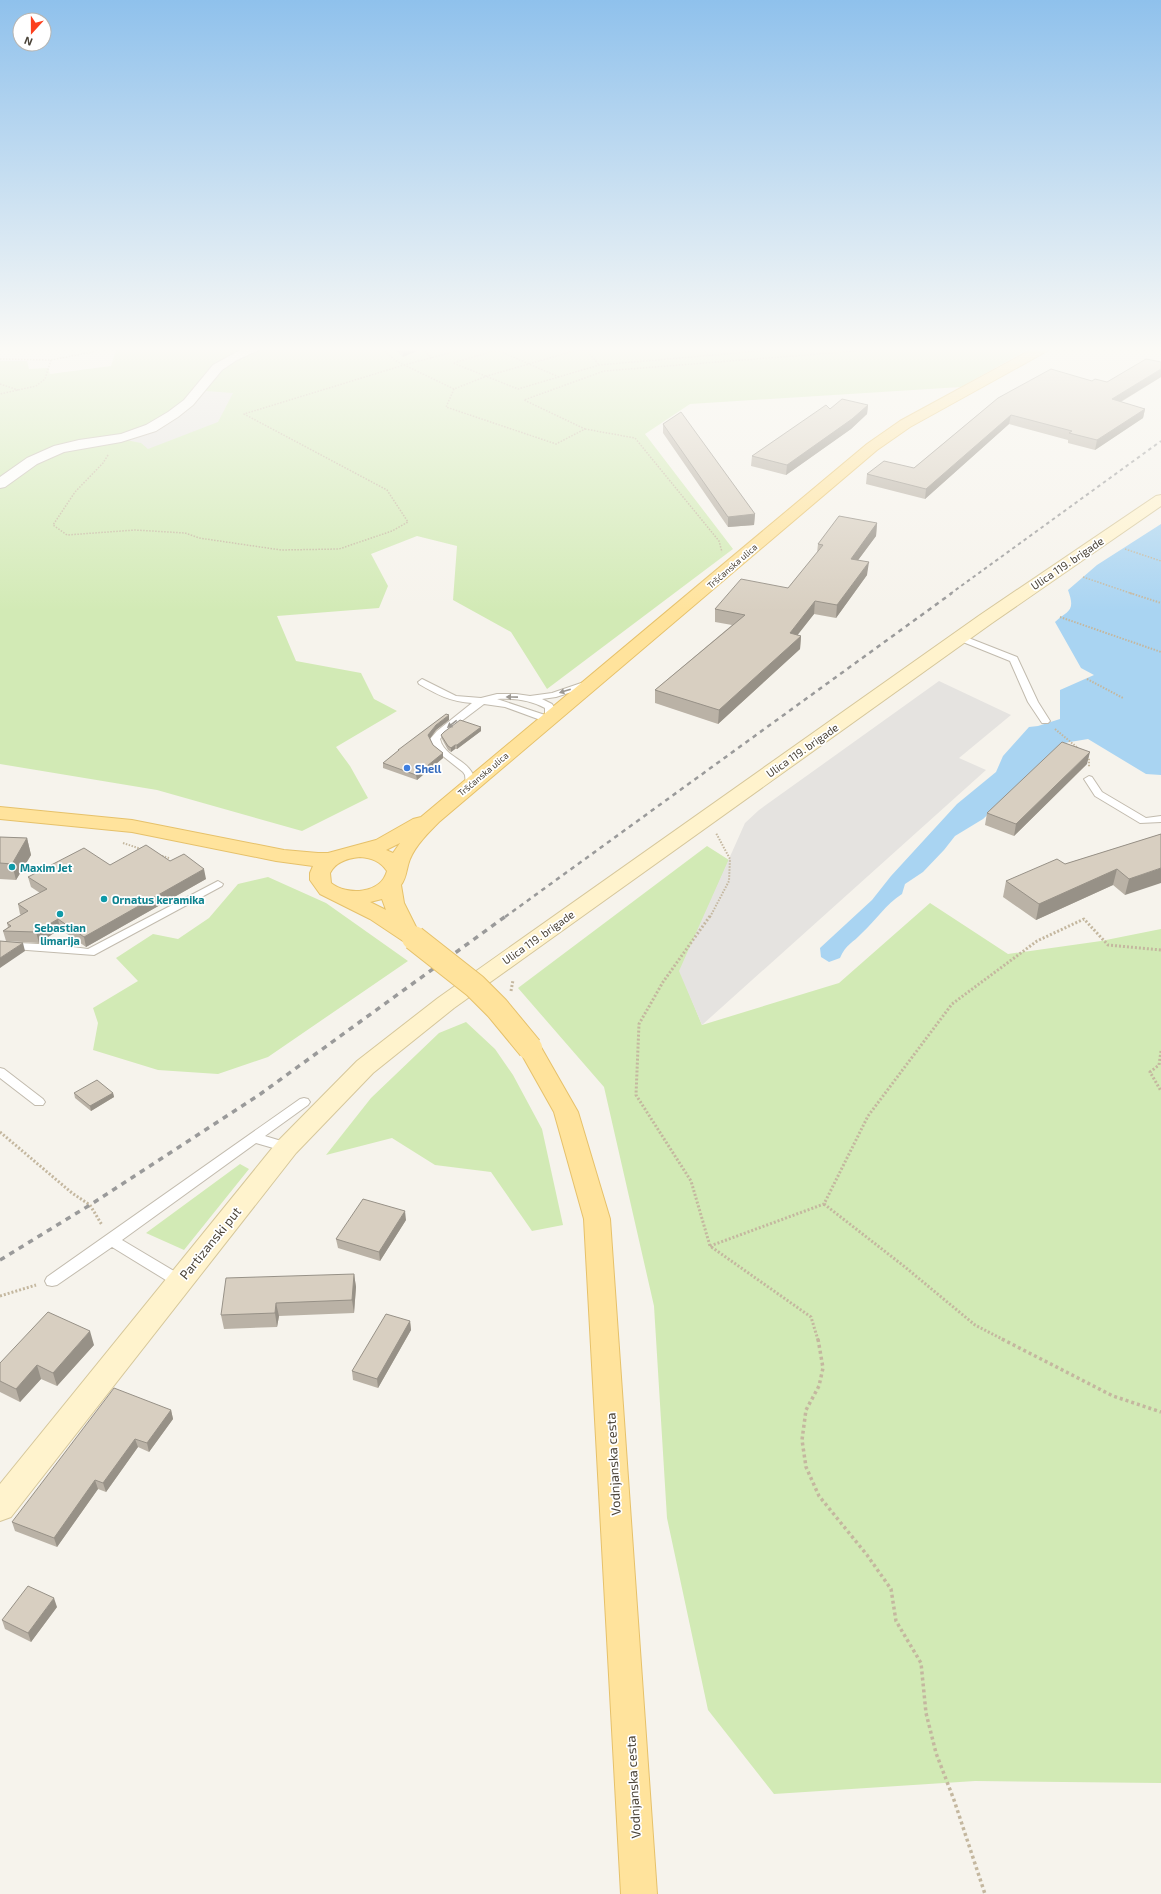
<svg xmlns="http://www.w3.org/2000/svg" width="1161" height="1894" viewBox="0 0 1161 1894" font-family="'Exo 2',sans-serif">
	<rect width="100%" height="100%" fill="#f6f3ec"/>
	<path fill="#d2eab5" d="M117 347H1032L961 387 690 404 645 434 733 549 547 689 511 632 453 600 457 546 417 536 371 554 388 586 379 608 277 616 296 661 361 673 374 699 397 711 336 747 350 766 368 798 302 831 157 790 0 764V361H27L29 369 48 368 50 374 111 366Z
		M707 846 729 860 680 971 702 1025 839 983 930 903 1008 954 1101 941 1161 929V1783L975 1781 774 1794 708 1710 667 1518 654 1306 604 1087 518 988Z
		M268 877 326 903 408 961 268 1057 218 1074 158 1070 93 1050 98 1023 93 1008 138 981 116 958 153 934 178 939 209 918 238 884Z
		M466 1022 495 1049 513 1075 542 1129 563 1225 532 1231 491 1172 435 1165 392 1138 326 1155 371 1098 439 1033Z
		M240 1164 249 1169 184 1250 146 1233Z"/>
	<path fill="#e5e3e0" d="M206 391 233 393 218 422 148 449 141 443 121 439 181 411Z
		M939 681 1011 715 959 758 986 770 702 1025 679 971 745 823 759 810Z"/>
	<path fill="#a9d4f2" d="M1161 524V775L1146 774 1088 739 1064 743 983 819 955 836 944 850 923 872 905 884 902 894C885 905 877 919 862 933 853 943 846 944 840 958L829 962 821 957 820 948 872 900 891 876 957 804 996 772 1003 756 1029 727 1038 726 1060 719V690L1094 675 1081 668 1055 622C1068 610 1076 612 1068 590L1097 565Z"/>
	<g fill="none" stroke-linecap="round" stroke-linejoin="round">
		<g stroke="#c2bbae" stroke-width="2">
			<path id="lane" d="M961 635 1017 657 1038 702 1050 721 1048 723H1042L1028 702 1010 661 958 640 957 638Z
				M422 679 456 696 481 698 497 694H516L530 696 552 693 590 680 594 683 593 685 556 697 542 699 552 704 556 710 552 722H546L505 707 484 704 443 735 440 739C445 760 473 758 476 785L471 788 466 785 465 775 463 772 434 749 430 739 437 731 472 703C451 702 436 694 419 684L418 682ZM497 699C514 698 530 700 545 708V715Z
				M1089 776 1092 777 1102 792 1146 818 1161 816V822L1140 823 1095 796 1084 779Z
				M218 881 223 884 222 886 94 955 0 948V942L57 945 88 949Z
				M0 1068 4 1069 43 1099 45 1102 43 1105H35L0 1078Z
				M304 1098 308 1099 310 1102 308 1105 265 1136 291 1144 293 1147 291 1150 287 1152 256 1143 122 1240 184 1277 186 1281 184 1285 179 1286 174 1285 112 1247 57 1285 52 1286 47 1285 45 1281 47 1277 300 1099Z"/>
		</g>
		<g stroke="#c2bbae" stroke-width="2">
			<path id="street" d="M246 347H261L259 350 237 360 222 370 193 405 178 417 156 431 121 442 64 452 37 464 5 487 0 488V477L27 458 54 446 79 440 121 434 146 425 168 412 184 400 213 365Z"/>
		</g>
		<g stroke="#d6c79b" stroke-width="2">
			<path id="secondary" d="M1161 495V506L992 623 524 958 454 1008 373 1073 296 1153 11 1517 0 1521V1484L278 1141 357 1061 438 998 980 615 1156 496Z"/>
		</g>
		<g stroke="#e6c16a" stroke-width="2">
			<path id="primary" d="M1036 347H1051L1049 350 910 427 877 450 439 822C428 833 416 845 410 859 406 869 407 877 401 885L404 903 417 929 425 938 422 943 414 945 406 943 370 919 320 894 310 880V873L313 866 276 861 132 832 0 819V807L132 820 284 850 318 853H328L376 840 413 819 421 817 867 444 900 421ZM400 843 393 853 386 850ZM360 857C372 858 380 861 387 871 381 894 347 896 331 883L330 873C336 861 349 858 360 857ZM382 899 386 910 370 902Z
				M530 1040 538 1042 578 1112 610 1219 657 1894H621L584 1219 554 1112 518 1048 522 1042Z"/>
		</g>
		<path stroke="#c4b79f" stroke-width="1.5" stroke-dasharray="1.5 1.5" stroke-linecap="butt" d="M380 347 396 361 454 389 487 376 574 351 628 347
			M420 347 432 358
			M507 347 453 363 518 389 599 365 806 347
			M584 347 599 365
			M701 347 708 355
			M497 350 559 377
			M0 359 51 360 45 379 36 386 0 394
			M51 360 93 352 100 347
			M0 384 18 390
			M454 389 446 407 556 444 585 429 524 400 604 371 907 347
			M585 429 635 438 719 541 722 552
			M108 455 103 463 75 492 53 525 67 535 135 530 185 533 199 538 281 550 339 549 392 531 408 522 387 490 244 414 404 365 472 347
			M1125 549 1161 561
			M1083 577 1133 594"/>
		<path stroke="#c4b79f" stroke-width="2" stroke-dasharray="1.5 1.5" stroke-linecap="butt" d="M1130 593 1161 603
			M1060 617 1161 652
			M1087 679 1123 698
			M1055 729 1079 749
			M1087 757 1089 758V767
			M123 843 141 849
			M159 855 169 858
			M710 917 729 881 730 859 716 833"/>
		<path stroke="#c4b79f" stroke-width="3" stroke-dasharray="2 2" stroke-linecap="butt" d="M710 916 663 982 639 1024 636 1095 691 1181 710 1246 811 1317 818 1340
			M511 991 513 980
			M1161 1051 1159 1065 1150 1072 1161 1091
			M0 1132 72 1193 90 1205 102 1225
			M824 1204 905 1267 975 1325 1004 1340
			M710 1246 824 1204 868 1116 952 1004 1037 941 1084 919 1108 945 1161 950
			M0 1296 36 1285"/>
		<path stroke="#c4b79f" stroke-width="3.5" stroke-dasharray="3 3" stroke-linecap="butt" d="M818 1339 823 1368 819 1386 806 1410 802 1440 806 1467 819 1496 867 1555 891 1589 896 1621 921 1663 926 1713 936 1753 954 1800 985 1894
			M1002 1339 1113 1396 1161 1412"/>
		<use href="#lane" fill="#fff" fill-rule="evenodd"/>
		<use href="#street" fill="#fff" fill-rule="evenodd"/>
		<use href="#secondary" fill="#fff3cd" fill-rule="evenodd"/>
		<use href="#primary" fill="#ffe39c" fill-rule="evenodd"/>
		<path stroke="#9a9a9a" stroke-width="2" stroke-dasharray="3.5 3.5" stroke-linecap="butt" d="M950 594 1161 441"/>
		<path stroke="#9a9a9a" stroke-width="2.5" stroke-dasharray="4.5 4.5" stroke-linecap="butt" d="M505 917 952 593"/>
		<path stroke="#9a9a9a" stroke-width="3.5" stroke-dasharray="5.5 5.5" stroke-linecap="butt" d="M0 1260 90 1205 259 1095 506 916"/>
		<g stroke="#e6c16a" stroke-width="26" stroke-linecap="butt">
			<path id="primary-bridge" d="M414 938 475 986 497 1008 530 1048"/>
		</g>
		<use href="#primary-bridge" stroke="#ffe39c" stroke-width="24"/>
	</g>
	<path fill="#bab2a6" d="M391 347H418L419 350 403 357Z
		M1161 377 1121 402 1145 409 1143 418 1095 450 1068 443V440L1009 424 925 499 866 484 867 474 914 468 998 398 1092 381 1107 382Z
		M868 405 867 414 851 429 786 475 751 466 752 456 830 409Z
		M663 424 755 514 754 525 728 527 663 433Z
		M877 523 876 536 858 560 867 575 836 618 814 614 797 635 801 636 800 649 718 724 655 703V690L732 625 715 622V609L788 588 817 553 818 544Z
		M449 720 436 730 430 738 433 745 443 753V758L417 780 383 768V763L398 751V750Z
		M481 727V731L457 749H455L451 752 448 750 442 739 441 735Z
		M1087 764 1014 836 985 825 987 813Z
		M1161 834 1125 895 1113 885 1036 920 1003 897 1006 881 1065 864Z
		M0 837 27 838 31 855 16 880 0 879Z
		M170 861 206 879 86 947 60 929 39 943 6 941 3 931 8 927 7 923 21 915 20 914 18 904 40 893 31 887 28 877 110 865Z
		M74 1093H113L114 1097 91 1111 75 1098Z
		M406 1220 380 1261 338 1248 336 1239Z
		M354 1274 356 1287 354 1313 279 1316 277 1327 224 1329 221 1315Z
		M410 1321 411 1330 378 1388 353 1380 352 1371Z
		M94 1345 57 1386 41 1379 20 1402 0 1392V1363Z
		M171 1410 173 1419 149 1452 138 1447 106 1492 98 1489 57 1547 15 1531 12 1522Z
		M57 1607 31 1642 5 1629 2 1620Z"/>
	<path fill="#979187" d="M407 347H418L419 350 403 357 402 348Z
		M1161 369V377L1110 408 1112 399Z
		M868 405 867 414 851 429 786 475 787 465Z
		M1145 409 1143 418 1095 450 1097 440Z
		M1011 415 1009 424 925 499 926 489Z
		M755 514 754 525 728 527V517Z
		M877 523 876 536 850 571 851 559Z
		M869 562 867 575 836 618 837 605Z
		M815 601 814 614 789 646 790 633Z
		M801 636 800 649 718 724 719 710Z
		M449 715V720L436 730 429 740 428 735 436 725Z
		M481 727V731L457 749V745Z
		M455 745V749L451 752V748Z
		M1090 752 1087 764 1014 836 1016 824Z
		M443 753V758L417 780 416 775Z
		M27 838 31 855 16 880 12 864Z
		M1161 868V883L1125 895 1129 879Z
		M204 869 206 879 86 947 84 937Z
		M1117 869 1113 885 1036 920 1039 904Z
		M58 919 60 929 39 943 36 932Z
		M23 943 25 951 0 968V958Z
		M113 1093 114 1097 91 1111 90 1106Z
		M405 1211 406 1220 380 1261 379 1252Z
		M354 1274 356 1287 354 1313 352 1300Z
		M276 1303 279 1316 277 1327 275 1313Z
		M410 1321 411 1330 378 1388 377 1379Z
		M90 1331 94 1345 57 1386 53 1373Z
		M37 1365 41 1379 20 1402 16 1389Z
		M171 1410 173 1419 149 1452 147 1443Z
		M135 1439 138 1447 106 1492 103 1483Z
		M95 1480 98 1489 57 1547 54 1538Z
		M54 1598 57 1607 31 1642 28 1633Z"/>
	<path fill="#d8cfc1" stroke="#979187" d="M400 347H407L402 348Z
		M1146 359 1161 362V369L1112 399 1145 409 1097 440 1069 433 1072 431 1011 415 926 489 867 474 884 461 914 468 998 398 1051 369 1092 381 1095 379 1107 382Z
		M842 399 868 405 852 419 787 465 752 456 826 405 830 409Z
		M681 412 755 514 728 517 663 424Z
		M839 516 877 523 851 559 869 562 837 605 815 601 790 633 801 636 719 710 655 690 745 615 715 609 741 579 788 588 823 545 818 544Z
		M446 714 449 715 436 725 428 735 433 745 443 753 416 775 383 763 399 750H398Z
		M460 720 481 727 457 745H455L451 748 448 746 441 735 444 732Z
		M1062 742 1090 752 1016 824 987 813Z
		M1161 834V868L1129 879 1117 869 1039 904 1006 881 1057 859 1065 864Z
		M0 837 27 838 12 864 0 863Z
		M146 845 170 861 184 854 204 869 84 937 58 919 36 932 3 931 11 926 7 923 28 911 18 904 47 889 28 877 84 848 110 865Z
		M0 941 23 943 0 958Z
		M97 1080 113 1093 90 1106 74 1093Z
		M363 1199 405 1211 379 1252 336 1239Z
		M354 1274 352 1300 276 1303 275 1313 221 1315 226 1278Z
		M48 1312 90 1331 53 1373 37 1365 16 1389 0 1381V1363Z
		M386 1314 410 1321 377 1379 352 1371Z
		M114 1388 171 1410 147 1443 135 1439 103 1483 95 1480 54 1538 12 1522Z
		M28 1586 54 1598 28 1633 2 1620Z"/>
	<defs><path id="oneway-solid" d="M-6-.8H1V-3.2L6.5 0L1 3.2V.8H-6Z"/></defs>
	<g fill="#9c9892">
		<use href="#oneway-solid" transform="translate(565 691) rotate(163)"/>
		<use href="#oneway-solid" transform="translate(512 697) rotate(-179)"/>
		<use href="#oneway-solid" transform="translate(452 724) rotate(142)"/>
	</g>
	<linearGradient id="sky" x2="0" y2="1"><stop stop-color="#8fc1ec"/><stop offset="0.57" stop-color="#fbfaf6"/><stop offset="1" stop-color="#fbfaf6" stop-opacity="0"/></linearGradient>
	<rect width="1161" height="612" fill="url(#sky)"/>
	<circle fill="#3f7fe0" stroke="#fff" stroke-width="1.5" cx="407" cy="768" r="4"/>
	<g fill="#0f9aa8" stroke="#fff" stroke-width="1.5">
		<circle cx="12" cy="867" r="4"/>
		<circle cx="104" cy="899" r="4"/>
		<circle cx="60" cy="914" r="4"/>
	</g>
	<g text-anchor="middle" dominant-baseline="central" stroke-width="3.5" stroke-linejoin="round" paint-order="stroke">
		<g font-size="9" fill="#4b4439" stroke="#fff">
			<text transform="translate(732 566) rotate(-41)">Tršćanska ulica</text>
			<text transform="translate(483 774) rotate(-40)">Tršćanska ulica</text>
		</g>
		<g font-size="11" fill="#4b4439" stroke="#fff">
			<text transform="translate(1067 563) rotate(-34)">Ulica 119. brigade</text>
			<text transform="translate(802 750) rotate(-35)">Ulica 119. brigade</text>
			<text transform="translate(538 937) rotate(-35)">Ulica 119. brigade</text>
		</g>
		<g font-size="11" font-weight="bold" fill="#366cbe" stroke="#fff" text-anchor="start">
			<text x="415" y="768">Shell</text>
		</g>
		<g font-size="11" font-weight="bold" fill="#0d838f" stroke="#fff" text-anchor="start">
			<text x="20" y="867">Maxim Jet</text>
			<text x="112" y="899">Ornatus keramika</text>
			<text x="60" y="927" text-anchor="middle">Sebastian<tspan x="60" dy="13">limarija</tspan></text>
		</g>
		<g font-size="13" fill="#4b4439" stroke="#fff">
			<text transform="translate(210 1243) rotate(-51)">Partizanski put</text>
			<text transform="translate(613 1464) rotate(-93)">Vodnjanska cesta</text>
			<text transform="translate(633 1787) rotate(-93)">Vodnjanska cesta</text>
		</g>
	</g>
	<g transform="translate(32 32) rotate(201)"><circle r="19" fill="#ffffff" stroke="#b7b4b0"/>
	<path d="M0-3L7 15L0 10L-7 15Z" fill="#fc3f1d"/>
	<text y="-6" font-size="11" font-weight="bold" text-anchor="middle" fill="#4b4439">N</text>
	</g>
</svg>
